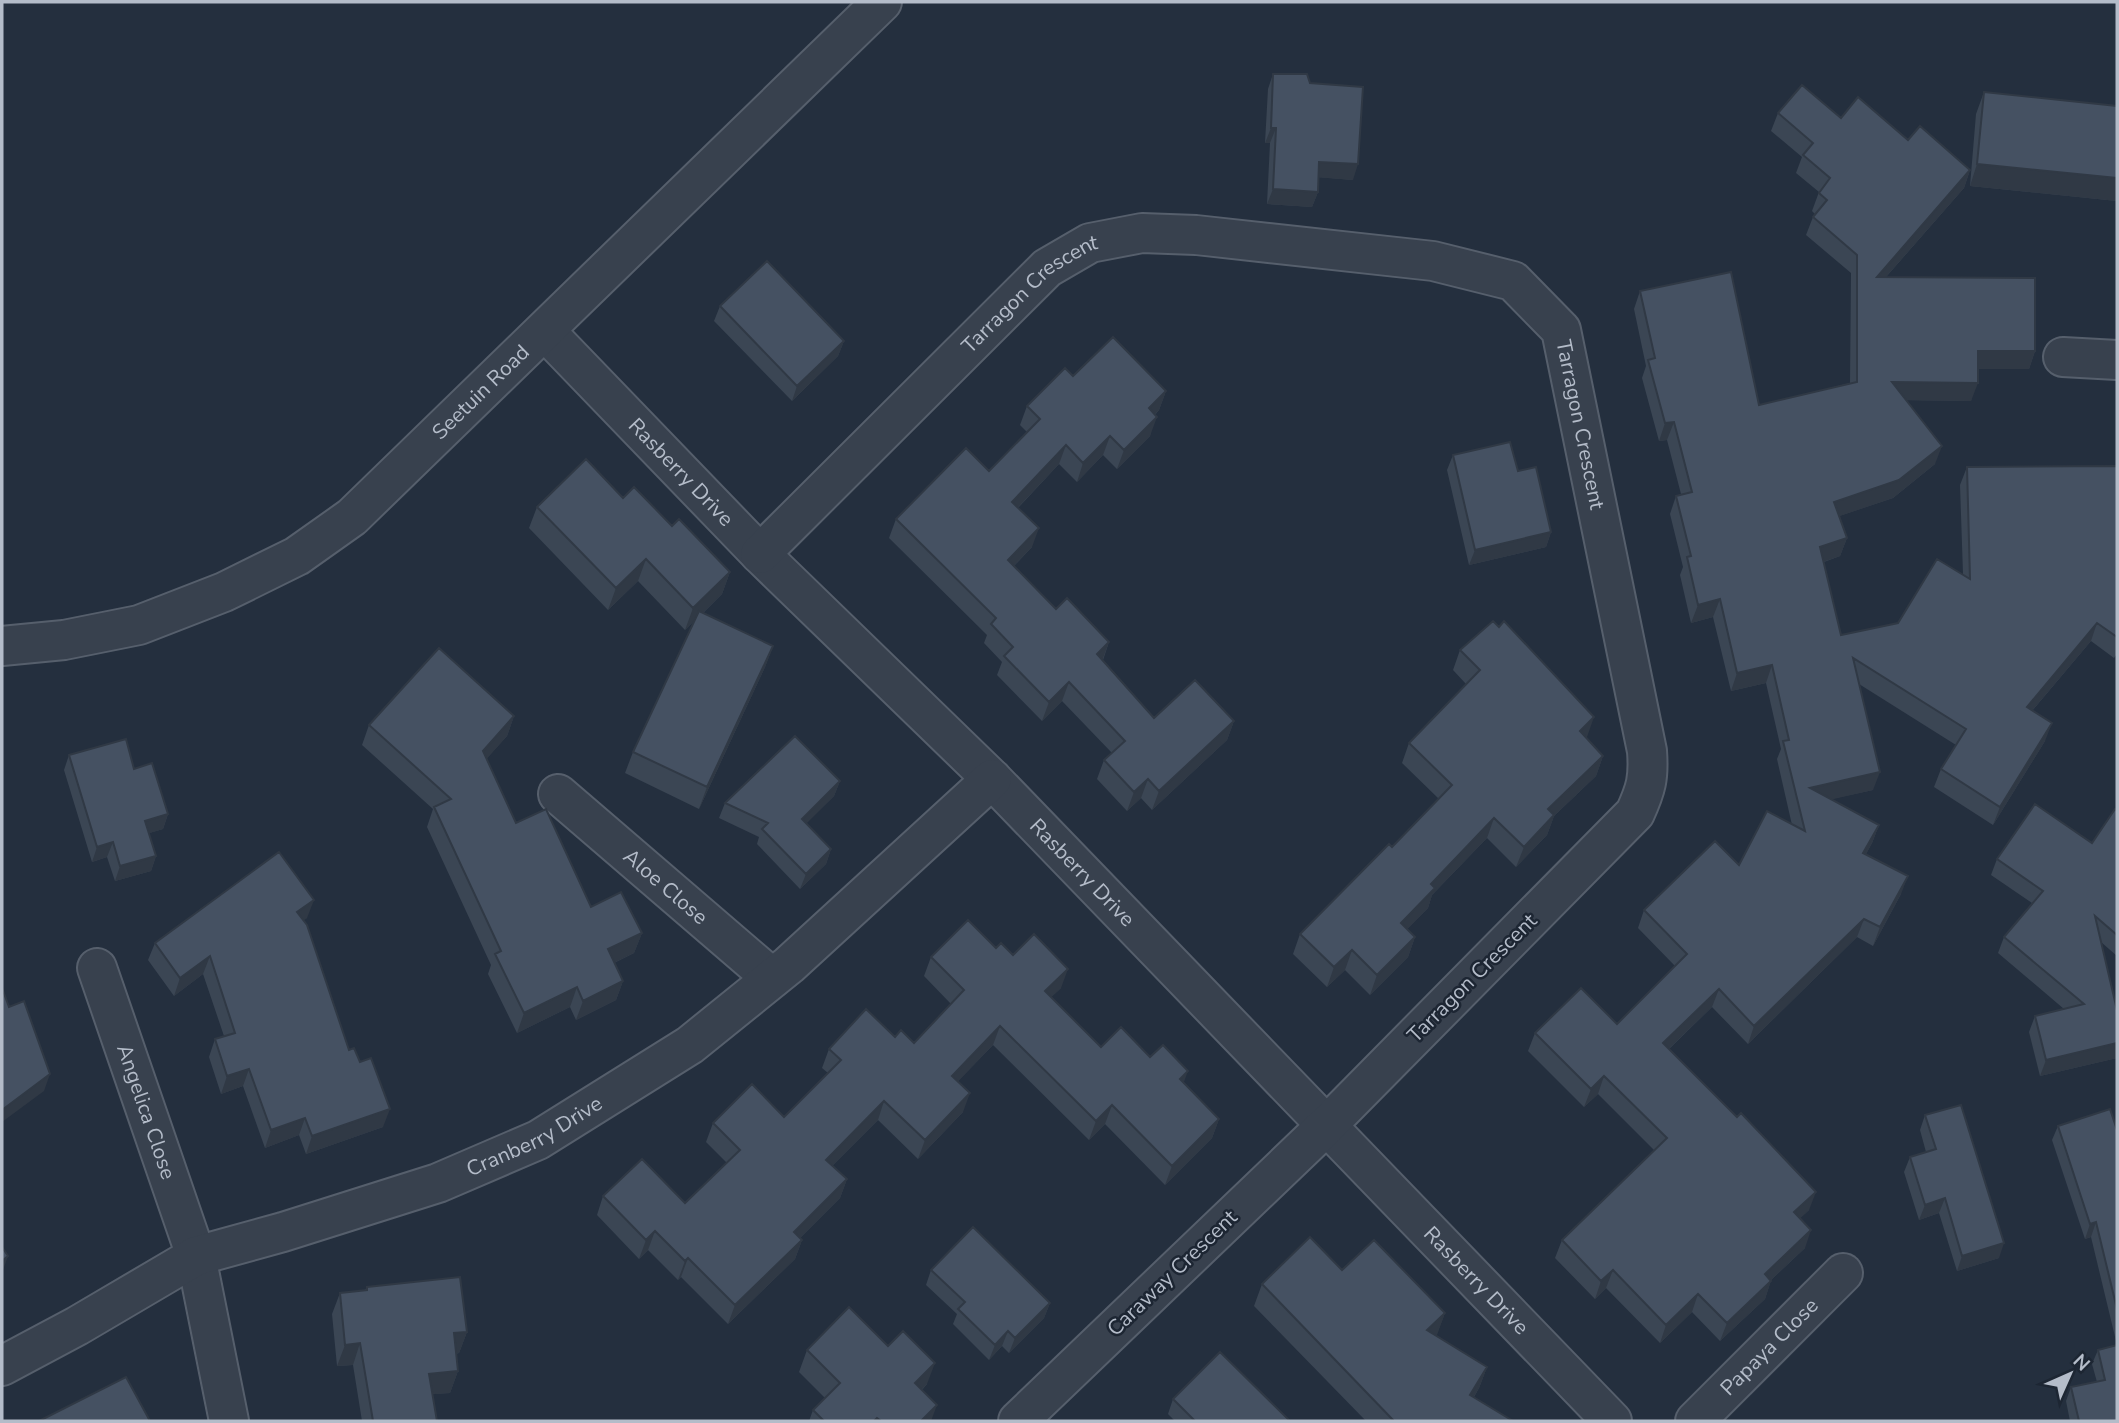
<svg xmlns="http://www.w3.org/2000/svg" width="2119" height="1423" viewBox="0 0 2119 1423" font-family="'Nunito Sans',sans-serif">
	<rect width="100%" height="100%" fill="#242f3e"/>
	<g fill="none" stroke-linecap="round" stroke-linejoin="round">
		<g stroke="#565f6c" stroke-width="42">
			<g id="minor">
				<path id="s1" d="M545 331 760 554 992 779 1612 1421"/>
				<path d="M2063 357 2117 360"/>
				<path id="s2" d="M760 554 1047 268 1090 243 1142 233 1196 235 1433 261 1513 281 1561 330 1647 751C1649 778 1646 789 1635 813L1326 1126 1018 1421"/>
				<path id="s3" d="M2 646 64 640 139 625 224 592 297 556 352 517 882 2"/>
				<path id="s4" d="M558 794 772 978"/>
				<path id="s5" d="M97 968 196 1256 229 1421"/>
				<path id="s6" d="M2 1366 77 1326 196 1256 283 1232 438 1183 538 1140 690 1045 789 965 992 779"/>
				<path id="s7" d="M1695 1421 1843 1273"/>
			</g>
		</g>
		<use href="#minor" stroke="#38414e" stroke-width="38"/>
	</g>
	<path fill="#3b4654" d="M1273 74 1310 83 1353 180 1318 177V192L1312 207 1267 204 1270 143H1265L1268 89Z
		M1984 92 2117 106V201L1970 186 1976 114Z
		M1778 113 1841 118 1908 140 1970 170 1964 188 1886 277 2035 351 2029 369H1978L1971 401 1906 400 1935 464 1893 498 1839 516 1847 538 1840 556 1824 562 1841 635 1898 623 1963 574 1960 485 1967 467 2117 466V654L2114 658 2091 641 2032 711 2045 741 1993 825 1934 787 1941 769 1956 745 1859 684 1873 790 1831 799 1879 825 1872 843 1866 854 1901 894 1873 946 1857 937 1748 1044 1712 1007 1669 1049 1809 1210 1800 1218 1805 1248 1771 1280 1765 1299 1720 1341 1692 1312 1660 1343 1606 1288 1595 1299 1555 1258 1562 1240 1654 1150 1598 1094 1584 1107 1528 1051 1535 1033 1617 1024 1675 966 1638 928 1644 910 1739 865 1792 825 1777 759 1781 749 1766 683 1731 691 1713 617 1691 623 1680 575 1683 567 1670 514 1676 496 1681 494 1667 440 1659 441 1642 378 1646 366 1634 309 1640 291 1759 405 1850 383 1851 273 1806 235 1813 217 1815 214 1812 211 1819 192 1796 173 1802 157 1771 131Z
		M720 306 844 341 838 356 792 401 714 321Z
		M1073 376 1166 391 1159 410 1155 415 1150 436 1117 469 1103 455 1077 482 1059 464 1018 508 1032 547 1014 566 1056 609 1109 642 1103 660 1154 718 1234 721 1227 740 1152 810 1141 798 1127 811 1097 779 1104 760 1112 753 1062 701 1042 721 997 675 1002 662 984 643 987 635 889 538 896 519 989 471 1027 432 1020 425 1027 406Z
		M1453 455 1518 471 1551 532 1546 547 1469 565 1447 470Z
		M623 498 672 526 730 572 722 594 703 613 773 646 765 667 699 809 625 773 633 752 694 621 685 630 638 581 608 610 529 528 537 507Z
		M1460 650 1586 738 1603 756 1596 776 1554 816 1547 835 1516 867 1487 838 1432 895 1428 908 1407 929 1415 937 1408 957 1370 995 1345 970 1327 987 1293 954 1300 934 1392 847 1439 799 1402 763 1409 743 1466 684 1453 670Z
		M514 716 507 736 486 759 516 823 591 907 642 933 634 953 614 963 623 981 616 1000 576 1020 570 1007 517 1033 488 974 491 965 427 827 433 809 362 745 369 725Z
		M69 755 134 769 168 814 163 829 149 833 156 856 151 871 115 881 107 857 92 862 64 770Z
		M840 781 834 796 806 823 831 849 826 864 800 889 757 844 759 837 719 818 725 803Z
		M2117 810V956L2101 942 2117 1010V1058L2040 1076 2029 1032 2035 1016 2064 1009 1998 953 2004 937 2032 903 1991 875 1997 859 2092 843Z
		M307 918 303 920 349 1050 383 1127 306 1154 299 1135 265 1148 243 1086 221 1094 209 1057 215 1039 224 1036 203 974 174 996 148 960 155 943Z
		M996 948 1013 955 1061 988 1051 997 1101 1047 1150 1057 1184 1083 1219 1119 1212 1138 1165 1185 1105 1124 1089 1140 993 1045 957 1082 963 1112 918 1159 878 1120 832 1166 847 1179 840 1198 800 1238 802 1240 795 1259 728 1324 681 1277 678 1280 648 1250 639 1259 597 1215 603 1196 685 1203 727 1163 706 1142 713 1123 784 1117 828 1073 822 1068 829 1049 895 1037 914 1043 951 1004 924 976 931 957Z
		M1925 1115 1999 1258 1957 1271 1939 1213 1919 1220 1904 1172 1910 1157 1926 1152 1920 1130Z
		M2058 1126 2117 1130V1421H2070L2066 1401 2071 1387 2097 1382 2092 1364 2098 1350 2117 1345 2091 1237 2085 1239 2052 1140Z
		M931 1270 1050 1303 1044 1318 1009 1353 1002 1346 989 1360 953 1324 957 1314 926 1285Z
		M1342 1270 1445 1313 1436 1336 1487 1367 1479 1388 1474 1397 1513 1421H1366L1254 1306 1262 1284Z
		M367 1287 467 1332 459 1353 456 1354 458 1371 450 1393 432 1394 437 1421H362L353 1365 337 1366 332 1314 340 1293 365 1290Z
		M807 1350 927 1384 922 1390 931 1421H809L813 1410 825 1398 799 1372Z
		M1173 1399 1290 1421H1175L1168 1414Z"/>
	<path fill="#303945" d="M1271 128H1276L1270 143H1265Z
		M1319 162 1358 164 1353 180 1314 177Z
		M1977 164 2117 178V201L1970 186Z
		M1970 170 1964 188 1870 295 1877 277Z
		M1273 189 1318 192 1312 207 1267 204Z
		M844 341 838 356 792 401 797 386Z
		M1978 351H2035L2029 369H1971Z
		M1892 382 1978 383 1971 401 1885 400Z
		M1166 391 1159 410 1143 427 1149 408Z
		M1157 417 1150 436 1117 469 1124 450Z
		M1674 422 1667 440 1659 441 1665 423Z
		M1110 436 1103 455 1077 482 1083 463Z
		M1066 445 1059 464 1005 521 1012 502Z
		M1942 446 1935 464 1893 498 1828 520 1834 502Z
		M1039 528 1032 547 1001 579 1008 560Z
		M1551 532 1546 547 1469 565 1475 550Z
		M1847 538 1840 556 1814 565 1820 547Z
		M646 559 638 581 608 610 616 588Z
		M730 572 722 594 685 630 693 608Z
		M1720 599 1713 617 1691 623 1698 605Z
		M2097 623 2091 641 2020 725 2027 707Z
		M1109 642 1102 661 1097 654Z
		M773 646 765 667 699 809 707 787Z
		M1772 665 1766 683 1731 691 1737 673Z
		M1069 682 1062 701 1042 721 1049 702Z
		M514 716 507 736 476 771 483 751Z
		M1594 717 1587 737 1573 751 1580 731Z
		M1234 721 1227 740 1152 810 1159 791Z
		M2052 723 2045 741 1993 825 2000 807Z
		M1603 756 1596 776 1554 816 1547 835 1516 867 1524 847 1548 809Z
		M1880 772 1873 790 1803 806 1810 788Z
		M1148 779 1141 798 1127 811 1134 792Z
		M840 781 834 796 796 834 802 819Z
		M168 814 163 829 140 836 145 821Z
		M1494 818 1487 838 1432 895 1428 908 1394 943 1401 923 1431 884Z
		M1879 825 1872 843 1857 871 1863 853Z
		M113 842 107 857 92 862 97 847Z
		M831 849 826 864 800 889 806 874Z
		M156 856 151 871 115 881 120 866Z
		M1908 876 1901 894 1873 946 1880 927Z
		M314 900 307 918 291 930 297 912Z
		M1864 919 1857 937 1748 1044 1754 1026Z
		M642 933 634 953 601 969 608 949Z
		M1415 937 1408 957 1370 995 1377 975Z
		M1352 950 1345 970 1327 987 1334 967Z
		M210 956 203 974 174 996 180 978Z
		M1068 969 1061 988 1038 1010 1045 991Z
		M623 981 616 1000 576 1020 583 1001Z
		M577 987 570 1007 517 1033 524 1013Z
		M1719 989 1712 1007 1656 1061 1663 1043Z
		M1000 1026 993 1045 945 1095 952 1076Z
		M2117 1043V1058L2040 1076 2046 1060Z
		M249 1069 243 1086 221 1094 227 1076Z
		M1188 1071 1181 1090 1180 1079Z
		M50 1074 44 1091 2 1122V1110Z
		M1604 1076 1598 1094 1584 1107 1591 1089Z
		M970 1093 963 1112 918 1159 925 1140Z
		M884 1101 878 1120 819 1179 826 1160Z
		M1112 1105 1105 1124 1089 1140 1096 1121Z
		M390 1109 383 1127 306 1154 312 1136Z
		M305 1118 299 1135 265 1148 271 1130Z
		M1219 1119 1212 1138 1165 1185 1172 1166Z
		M847 1179 840 1198 787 1251 794 1232Z
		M1816 1192 1809 1210 1788 1230 1794 1212Z
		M1945 1198 1939 1213 1919 1220 1925 1205Z
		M2096 1222 2091 1237 2085 1239 2090 1224Z
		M1811 1230 1805 1248 1758 1292 1765 1274Z
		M655 1231 648 1250 639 1259 646 1240Z
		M802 1240 795 1259 728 1324 735 1305Z
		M2004 1243 1999 1258 1957 1271 1962 1256Z
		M8 1256 2 1273V1261Z
		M688 1258 681 1277 678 1280 685 1261Z
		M1613 1270 1606 1288 1595 1299 1601 1281Z
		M1771 1281 1765 1299 1720 1341 1727 1323Z
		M1698 1294 1692 1312 1660 1343 1666 1325Z
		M1050 1303 1044 1318 1009 1353 1015 1338Z
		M1445 1313 1437 1335 1419 1352 1427 1330Z
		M1008 1331 1002 1346 989 1360 995 1345Z
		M467 1332 459 1353 446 1354 454 1333Z
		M360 1343 353 1365 337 1366 345 1345Z
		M935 1363 927 1384 907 1405 915 1383Z
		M1487 1367 1479 1388 1462 1417 1470 1395Z
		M458 1371 450 1393 421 1395 429 1374Z
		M937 1405 931 1421H921Z"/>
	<path fill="#455162" stroke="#303945" stroke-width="2" d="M1273 74H1307L1310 83 1363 87 1358 164 1319 162 1318 192 1273 189 1276 128H1271Z
		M1802 85 1841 118 1858 97 1908 140 1920 126 1970 170 1877 277 2035 278V351H1978V383L1892 382 1942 446 1899 480 1834 502 1847 538 1820 547 1841 635 1898 623 1937 559 1970 579 1967 467 2117 466V637L2097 623 2027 707 2052 723 2000 807 1941 769 1966 729 1853 658 1880 772 1810 788 1879 825 1863 853 1908 876 1880 927 1864 919 1754 1026 1719 989 1663 1043 1737 1117 1741 1113 1816 1192 1794 1212 1811 1230 1765 1274 1771 1281 1727 1323 1698 1294 1666 1325 1613 1270 1601 1281 1562 1240 1667 1138 1604 1076 1591 1089 1535 1033 1581 988 1617 1024 1687 954 1644 910 1715 841 1739 865 1767 811 1805 831 1783 741 1789 740 1772 665 1737 673 1720 599 1698 605 1687 557 1691 556 1676 496 1692 492 1674 422 1665 423 1648 360 1655 358 1640 291 1731 272 1759 405 1857 382V255L1813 217 1827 200 1819 193 1830 178 1803 155 1813 143 1778 113Z
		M1984 92 2117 106V178L1977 164Z
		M767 261 844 341 797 386 720 306Z
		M1113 337 1166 391 1149 408 1157 417 1124 450 1110 436 1083 463 1066 445 1012 502 1039 528 1008 560 1056 609 1067 598 1109 642 1097 654 1154 718 1195 680 1234 721 1159 791 1148 779 1134 792 1104 760 1125 741 1069 682 1049 702 1004 656 1013 647 991 624 996 618 896 519 966 448 989 471 1040 419 1027 406 1065 368 1073 376Z
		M1510 442 1518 471 1536 467 1551 532 1475 550 1453 455Z
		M586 459 623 498 634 487 672 526 679 519 730 572 693 608 646 559 616 588 537 507Z
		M699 611 773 646 707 787 633 752Z
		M1493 621 1499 627 1504 621 1594 717 1580 731 1603 756 1548 809 1554 815 1524 847 1494 818 1431 884 1435 888 1401 923 1415 937 1377 975 1352 950 1334 967 1300 934 1389 844 1392 847 1452 785 1409 743 1480 670 1460 650Z
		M439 648 514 716 483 751 516 823 546 809 591 907 621 892 642 933 608 949 623 981 583 1001 577 987 524 1013 495 954 501 951 434 807 451 799 369 725Z
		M795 736 840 781 802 819 831 849 806 874 762 829 768 823 725 803Z
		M126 739 134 769 152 763 168 814 145 821 156 856 120 866 113 842 97 847 69 755Z
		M2035 804 2092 843 2115 809 2117 810V935L2095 916 2117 1010V1043L2046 1060 2035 1016 2084 1004 2004 937 2043 891 1997 859Z
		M279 852 314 900 297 912 307 925 349 1050 354 1048 360 1062 371 1058 390 1109 312 1136 305 1118 271 1130 249 1069 227 1076 215 1039 235 1033 210 956 180 978 155 943Z
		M968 920 996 948 1001 943 1013 955 1034 934 1068 969 1045 991 1101 1047 1121 1027 1150 1057 1163 1045 1188 1071 1180 1079 1219 1119 1172 1166 1112 1105 1096 1121 1000 1026 952 1076 970 1093 925 1140 884 1101 826 1160 847 1179 794 1232 802 1240 735 1305 688 1258 685 1261 655 1231 646 1240 603 1196 642 1159 685 1203 740 1150 713 1123 752 1084 784 1117 841 1060 829 1049 866 1009 895 1037 901 1030 914 1043 964 990 931 957Z
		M2 988 9 1007 24 1001 50 1074 2 1110Z
		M1961 1105 2004 1243 1962 1256 1945 1198 1925 1205 1910 1157 1936 1149 1925 1115Z
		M2110 1109 2117 1130V1309L2096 1222 2090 1224 2058 1126Z
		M973 1227 1050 1303 1015 1338 1008 1331 995 1345 958 1309 965 1302 931 1270Z
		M1310 1237 1342 1270 1374 1240 1445 1313 1427 1330 1487 1367 1470 1395 1513 1421H1393V1420L1262 1284Z
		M2 1247 8 1256 2 1261Z
		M460 1277 467 1332 454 1333 458 1371 429 1374 437 1421H373L360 1343 345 1345 340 1293 367 1290V1287Z
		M849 1307 888 1346 903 1331 935 1363 915 1383 937 1405 921 1421H881L877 1418 874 1421H824L813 1410 840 1383 807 1350Z
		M2117 1345V1421H2079L2071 1387 2105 1380 2098 1350Z
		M1220 1352 1290 1421H1195L1173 1399Z
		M126 1377 150 1421H39Z"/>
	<g text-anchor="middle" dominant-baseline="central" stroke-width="5" stroke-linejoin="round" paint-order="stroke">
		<g font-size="21" fill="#b4bcc9" stroke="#1d2633">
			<text stroke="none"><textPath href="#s2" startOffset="376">Tarragon Crescent</textPath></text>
			<text stroke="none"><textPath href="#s3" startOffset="558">Seetuin Road</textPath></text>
			<text stroke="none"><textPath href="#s2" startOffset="1048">Tarragon Crescent</textPath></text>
			<text stroke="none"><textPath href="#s1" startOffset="196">Rasberry Drive</textPath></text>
			<text stroke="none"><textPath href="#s1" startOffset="763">Rasberry Drive</textPath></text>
			<text stroke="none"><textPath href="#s4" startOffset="142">Aloe Close</textPath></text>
			<text transform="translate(1472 978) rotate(-45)">Tarragon Crescent</text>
			<text stroke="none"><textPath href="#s5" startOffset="152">Angelica Close</textPath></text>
			<text stroke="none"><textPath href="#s6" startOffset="583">Cranberry Drive</textPath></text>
			<text transform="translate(1172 1273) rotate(-44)">Caraway Crescent</text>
			<text stroke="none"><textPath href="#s1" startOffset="1330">Rasberry Drive</textPath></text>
			<text stroke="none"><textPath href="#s7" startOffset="105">Papaya Close</textPath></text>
		</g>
	</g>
	<rect width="2119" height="1423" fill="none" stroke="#b4bcc9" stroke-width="7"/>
	<g transform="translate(2070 1374) rotate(45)" stroke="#1d2633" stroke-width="5" paint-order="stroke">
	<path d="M0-5L12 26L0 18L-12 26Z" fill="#b4bcc9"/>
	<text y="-10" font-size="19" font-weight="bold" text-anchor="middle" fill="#b4bcc9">N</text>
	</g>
</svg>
